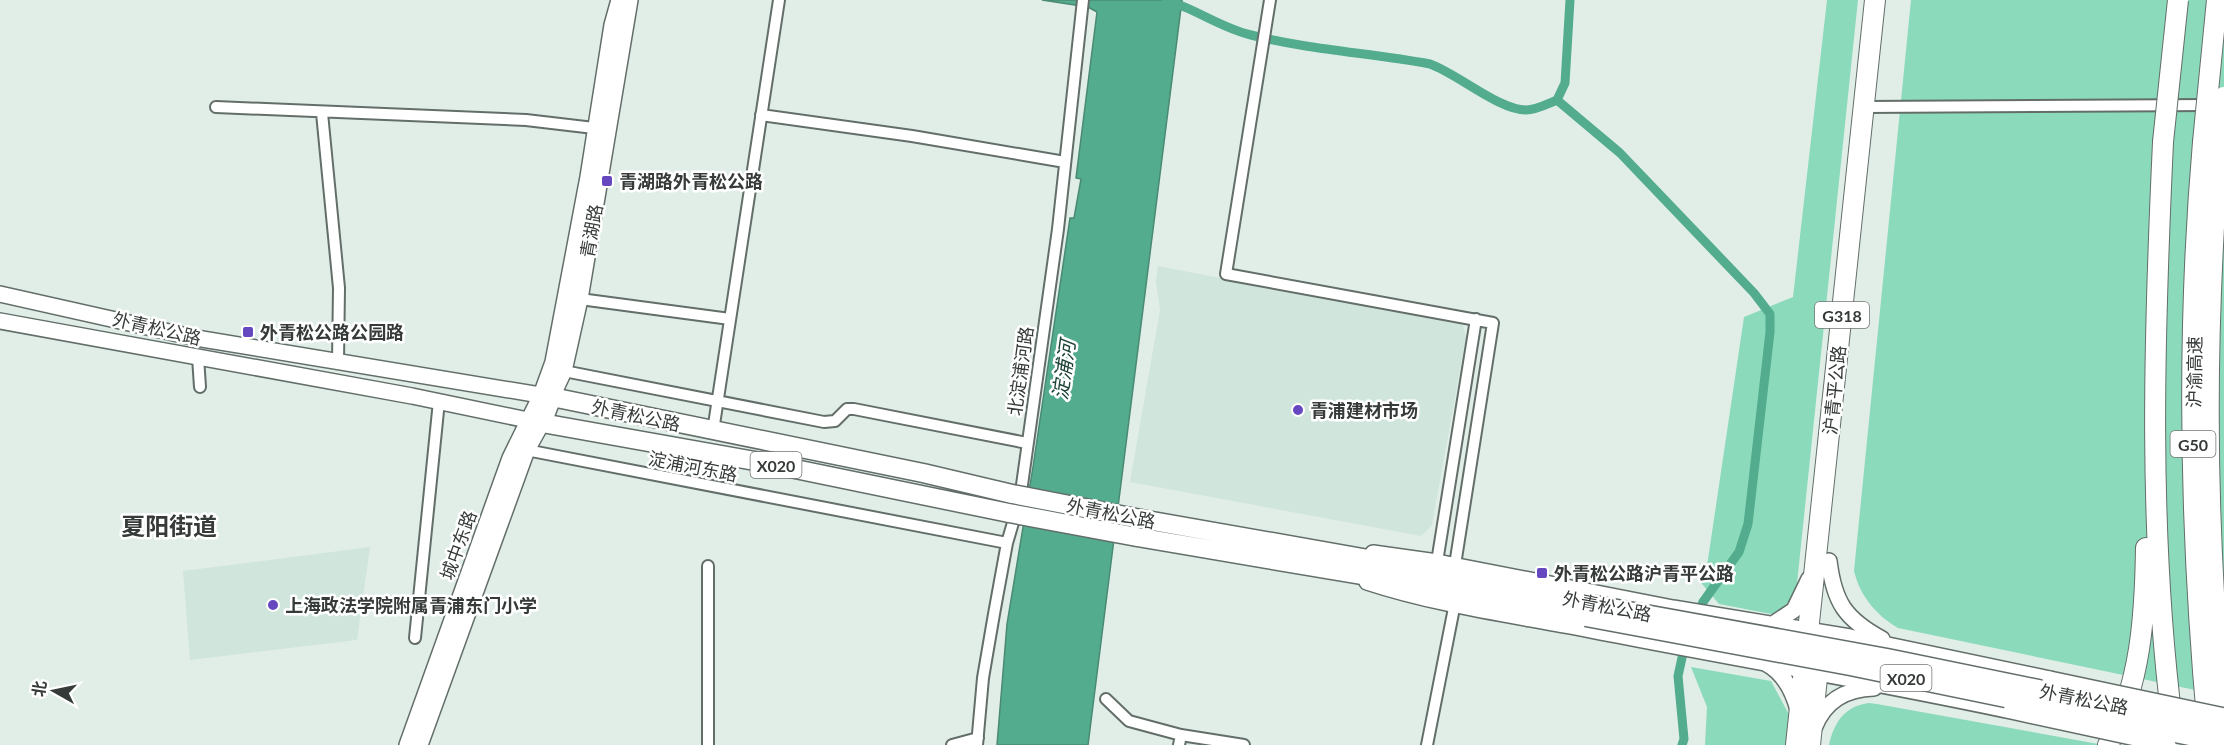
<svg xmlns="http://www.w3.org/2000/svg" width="2224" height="745" viewBox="0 0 2224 745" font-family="Lato,'Noto Sans SC',sans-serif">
	<rect width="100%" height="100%" fill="#e1eee8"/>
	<path fill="#d0e5dc" d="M1158 266 1463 325 1466 337 1432 525 1421 536 1130 482 1160 310 1156 282Z
		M370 547 357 640 190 660 183 571Z"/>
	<path fill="#8cdabc" d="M1827 0H1858L1796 593 1780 612 1771 614 1719 604 1697 578 1707 566 1744 317 1793 297Z
		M1911 0H2224V696L1898 628C1876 615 1860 596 1854 571Z
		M1691 667 1771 681 1793 722 1790 745H1705L1707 707Z
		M1869 703 1877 704 2104 745H1829C1834 722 1845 706 1869 703Z"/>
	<path fill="#52ac8d" stroke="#4a8a74" stroke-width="1.5" d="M1042 0H1182L1088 745H997L1007 624 1033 467 1070 218H1074L1081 179 1076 178 1097 12 1088 7Z"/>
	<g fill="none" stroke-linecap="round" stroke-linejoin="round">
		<path stroke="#52ac8d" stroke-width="9" d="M1166 0C1196 9 1221 28 1251 35 1310 50 1371 53 1430 64 1458 74 1499 110 1526 110 1536 110 1547 104 1557 100L1565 83 1570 0
			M1557 100 1620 153 1754 293 1770 314V332L1748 524 1739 552 1703 602 1697 615
			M1682 745 1684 739 1678 676 1685 644"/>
		<g stroke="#636e69" stroke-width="14">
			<path id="street" d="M1270 0 1226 274 1493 323 1455 565
				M216 107 526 120 594 128
				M1864 107 2211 105
				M322 113 339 288 338 361
				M761 115 912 136 1065 162
				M580 299 730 319
				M198 357 200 387
				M564 371 824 422 835 421 847 409H854L1027 443
				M713 431 779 0
				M521 449 1007 543
				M1437 562 1476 319
				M708 566V745
				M415 638 439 401
				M1106 699 1129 721 1181 735
				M952 745 978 738
				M977 745 983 678 994 614 1007 543 1020 499 1058 229 1083 0
				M1179 745 1181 735 1244 745
				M1427 745 1455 603"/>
		</g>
		<g stroke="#636e69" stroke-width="18">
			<path id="secondary" d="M0 294 196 338 552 397 564 371 580 299 630 0
				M0 321 412 396 542 423 527 450 420 745
				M1373 553 1437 562 1673 608 1850 637 2050 679
				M1829 561C1834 602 1845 619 1882 639
				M1367 582C1434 604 1506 614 1575 627 1720 656 1866 680 2011 711
				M1773 624 1794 610 1809 579
				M1765 663C1783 672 1793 691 1798 710
				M1814 728C1825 700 1846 689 1874 688
				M407 745 510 458 541 395 553 362 588 177 612 25 619 0"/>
		</g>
		<g stroke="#636e69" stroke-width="21">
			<path id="primary" d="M1009 513 766 463 542 423 552 397 923 473 1012 494
				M1141 519 1374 560 1590 604
				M1137 537 1397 581 1586 617"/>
		</g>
		<g stroke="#636e69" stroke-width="22">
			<path id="highway" d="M2163 142C2154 336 2148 529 2172 721
				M2203 142C2186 337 2190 535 2208 730
				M2220 142C2204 334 2205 530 2224 721
				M1796 745 1875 0
				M1810 745 1818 668
				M2108 745C2141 684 2145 616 2146 548"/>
		</g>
		<use href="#street" stroke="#fff" stroke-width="10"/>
		<use href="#secondary" stroke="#fff" stroke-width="15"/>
		<use href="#primary" stroke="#fff" stroke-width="18"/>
		<use href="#highway" stroke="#fff" stroke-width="20"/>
		<g stroke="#636e69" stroke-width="18" stroke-linecap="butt">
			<path id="secondary-bridge" d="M2050 679 2224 716
				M2011 711 2168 745"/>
		</g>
		<g stroke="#636e69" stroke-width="21" stroke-linecap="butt">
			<path id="primary-bridge" d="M1012 494 1141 519
				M1009 513 1137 537
				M1590 604 1887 658 2224 727
				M1586 617 1850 666 2224 743"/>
		</g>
		<g stroke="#636e69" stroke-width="22" stroke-linecap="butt">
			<path id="highway-bridge" d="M2163 142 2178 0
				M2203 142 2217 0
				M2220 142 2224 97"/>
		</g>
		<use href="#secondary-bridge" stroke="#fff" stroke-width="15"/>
		<use href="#primary-bridge" stroke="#fff" stroke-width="18"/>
		<use href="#highway-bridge" stroke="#fff" stroke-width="20"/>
	</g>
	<g fill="#6547bf" stroke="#fff" stroke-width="2">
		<rect x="601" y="175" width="12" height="12" rx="3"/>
		<rect x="242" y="326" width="12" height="12" rx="3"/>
		<circle cx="1298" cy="410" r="6"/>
		<rect x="1536" y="567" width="12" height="12" rx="3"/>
		<circle cx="273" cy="605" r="6"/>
	</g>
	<g text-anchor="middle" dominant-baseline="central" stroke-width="5" stroke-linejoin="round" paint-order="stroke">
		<g fill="#fff" stroke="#727674" stroke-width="1.5">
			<rect x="1815" y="302" width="54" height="26" rx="4.5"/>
			<rect x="2170.5" y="431" width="45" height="26" rx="4.5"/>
			<rect x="750.5" y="452" width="51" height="26" rx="4.5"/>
			<rect x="1880.5" y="665" width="51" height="26" rx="4.5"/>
		</g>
		<g font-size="16" font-weight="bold" fill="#363b39">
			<text x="1842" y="315">G318</text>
			<text x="2193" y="444">G50</text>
			<text x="776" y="465">X020</text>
			<text x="1906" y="678">X020</text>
		</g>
		<g font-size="18" font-weight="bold" fill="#363b39" stroke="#fff" text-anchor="start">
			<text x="619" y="181">青湖路外青松公路</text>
			<text x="260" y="332">外青松公路公园路</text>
			<text x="1310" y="410">青浦建材市场</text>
			<text x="1554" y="573">外青松公路沪青平公路</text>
			<text x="285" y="605">上海政法学院附属青浦东门小学</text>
		</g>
		<g font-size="18" fill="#363b39" stroke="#fff">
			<text transform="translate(591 231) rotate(-80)">青湖路</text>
			<text transform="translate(157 328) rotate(13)">外青松公路</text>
			<text transform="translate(1020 371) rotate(-82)">北淀浦河路</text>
			<text transform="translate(2194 372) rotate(-89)">沪渝高速</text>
			<text transform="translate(1834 390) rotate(-84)">沪青平公路</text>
			<text transform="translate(636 415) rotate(12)">外青松公路</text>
			<text transform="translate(693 466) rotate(11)">淀浦河东路</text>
			<text transform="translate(1111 513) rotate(11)">外青松公路</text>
			<text transform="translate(458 545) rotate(-70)">城中东路</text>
			<text transform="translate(1607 606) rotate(11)">外青松公路</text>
			<text transform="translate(2084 699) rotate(11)">外青松公路</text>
		</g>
		<g font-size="20" font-style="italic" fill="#1c4436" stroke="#fff">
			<text transform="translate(1063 370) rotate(-82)">淀浦河</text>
		</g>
		<g font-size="24" font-weight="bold" fill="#363b39" stroke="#fff">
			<text x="169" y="525">夏阳街道</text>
		</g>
	</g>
	<g transform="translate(54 691) rotate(279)" stroke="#ffffff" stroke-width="4.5" paint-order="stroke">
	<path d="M0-4.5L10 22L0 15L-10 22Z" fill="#363b39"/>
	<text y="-9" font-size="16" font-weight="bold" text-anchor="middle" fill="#363b39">北</text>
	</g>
</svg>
